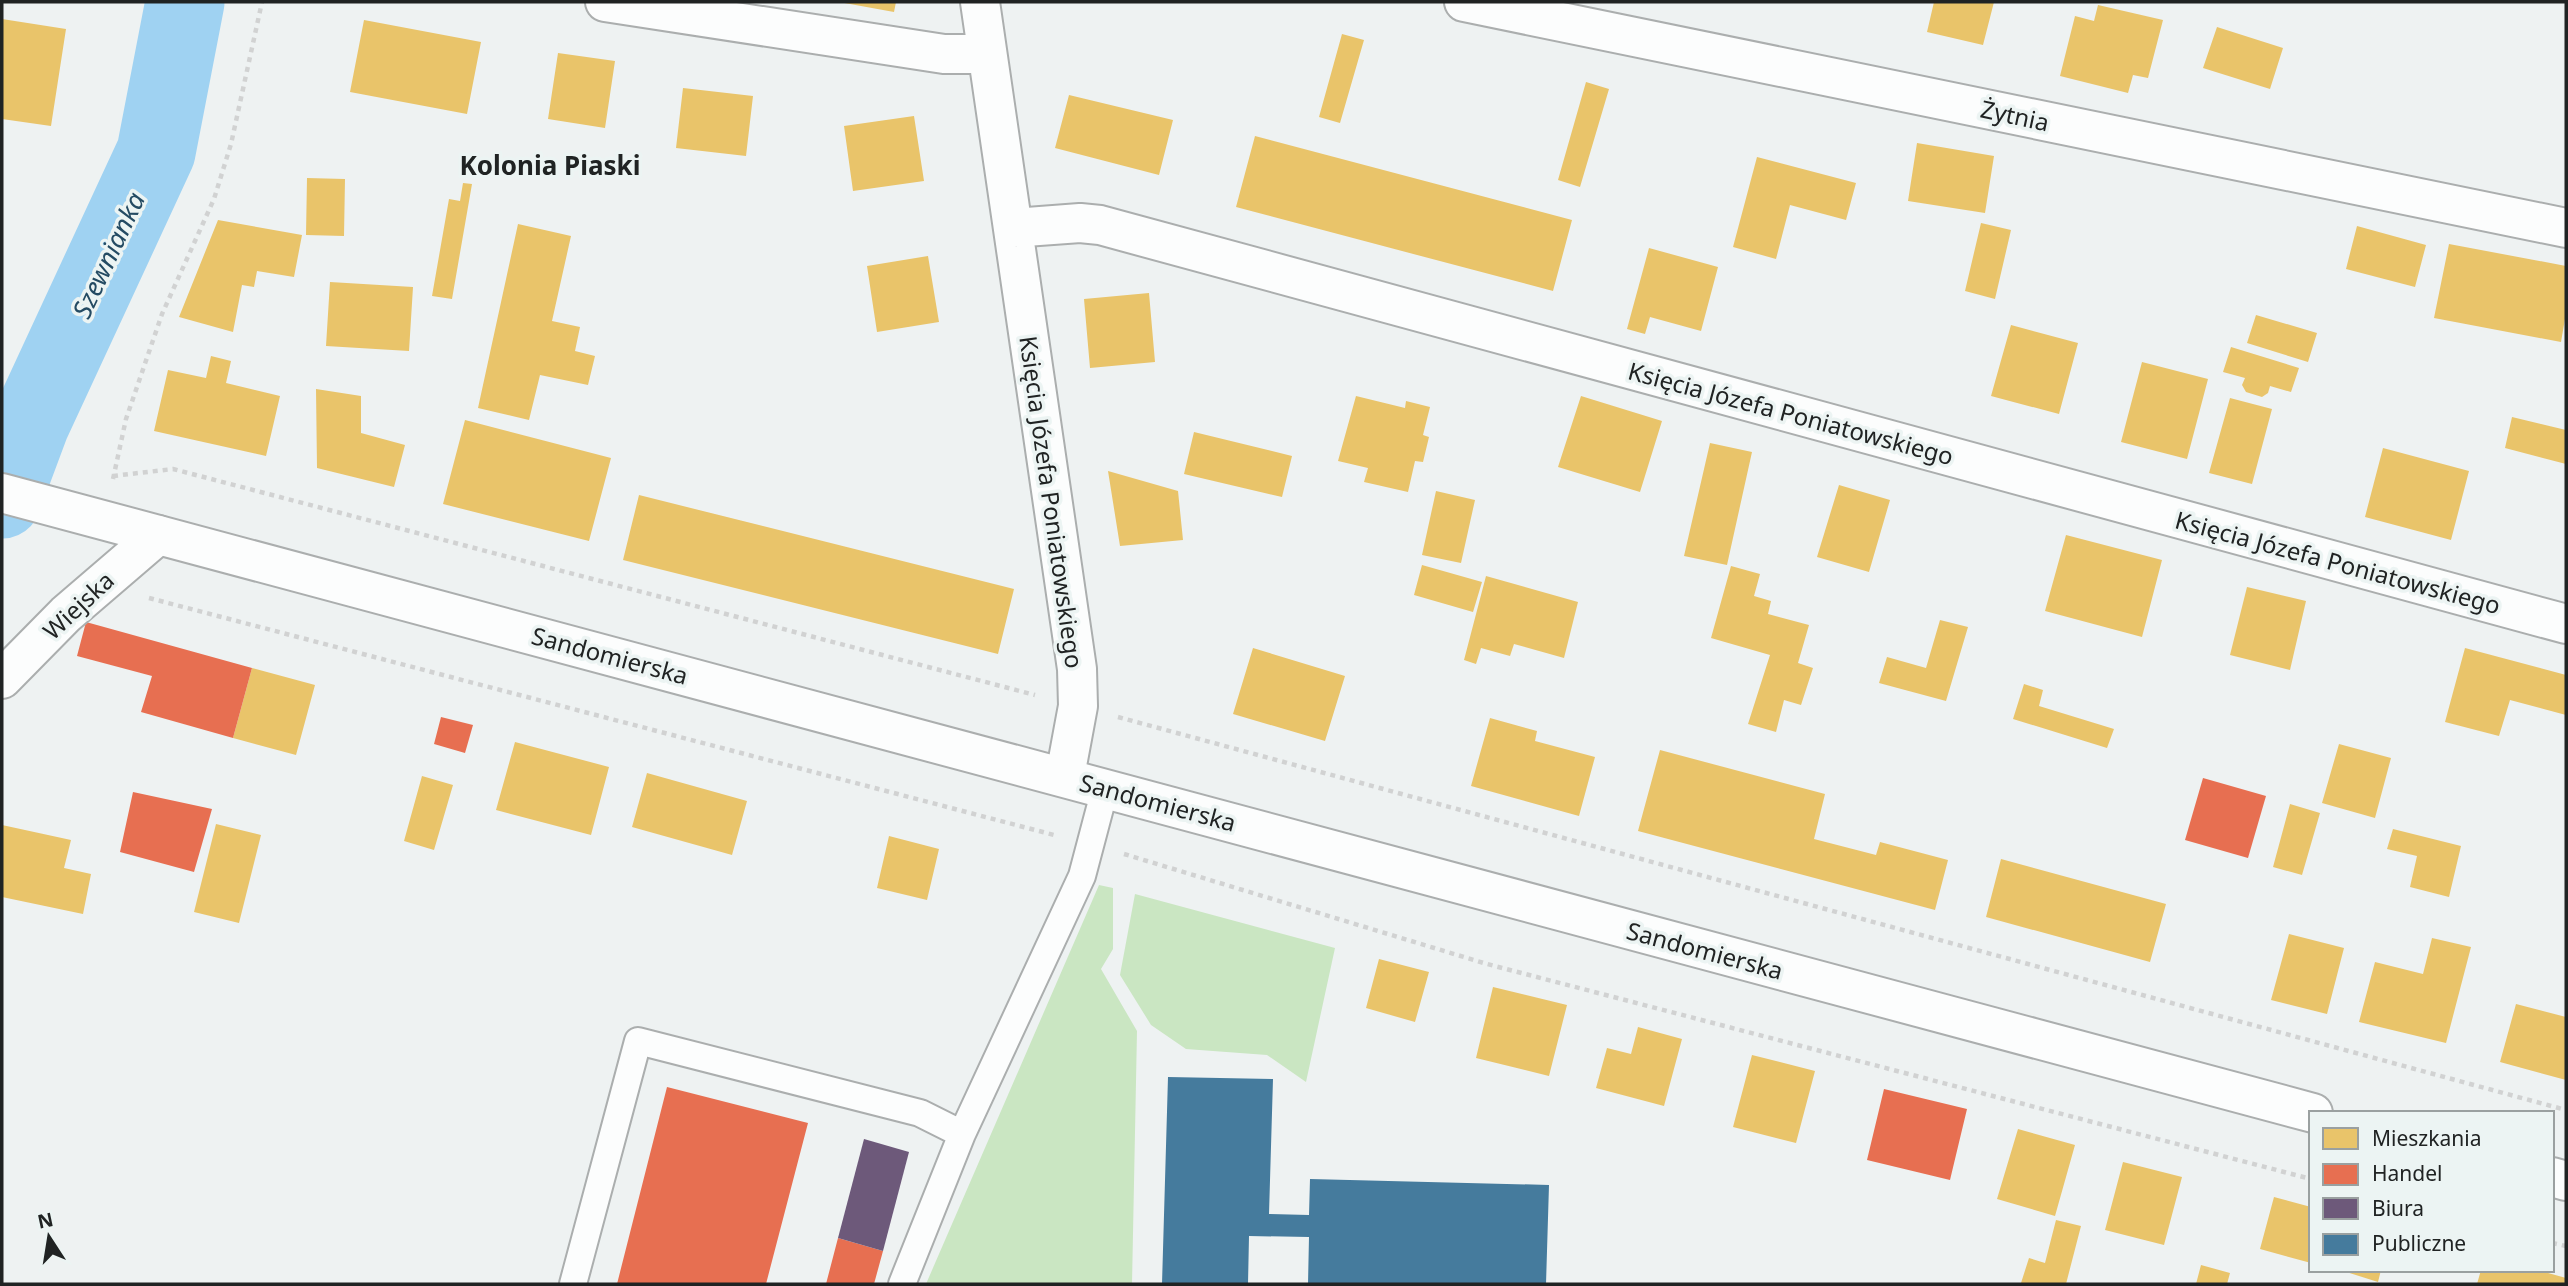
<svg xmlns="http://www.w3.org/2000/svg" width="2568" height="1286" viewBox="0 0 2568 1286" font-family="'Noto Sans',sans-serif">
	<rect width="100%" height="100%" fill="#eef2f2"/>
	<path fill="#cae6c2" d="M1099 885 1113 888V949L1101 969 1137 1031 1132 1284H926Z
		M1135 894 1335 948 1306 1082 1267 1055 1186 1049 1151 1025 1120 975Z"/>
	<path fill="#e9c46a" d="M839 2H896L894 12Z
		M1934 2H1994L1983 45 1927 32Z
		M2098 5 2163 20 2148 78 2133 75 2128 93 2060 76 2075 16 2094 21Z
		M2 19 66 29 51 126 2 119Z
		M364 20 481 42 467 114 350 92Z
		M2217 27 2283 48 2270 89 2203 68Z
		M1342 34 1364 40 1340 123 1319 117Z
		M558 53 615 61 605 128 548 119Z
		M1586 82 1609 89 1580 187 1558 180Z
		M683 88 753 96 746 156 676 148Z
		M1069 95 1173 120 1159 175 1055 148Z
		M914 116 924 181 853 191 844 126Z
		M1255 136 1572 220 1553 291 1236 207Z
		M1917 143 1994 156 1985 213 1908 201Z
		M1757 157 1856 183 1846 220 1790 205 1776 259 1733 247Z
		M307 178 345 179 344 236 306 235Z
		M463 183 472 184 452 299 432 296 449 199 460 201Z
		M218 220 302 235 294 277 257 271 254 287 242 285 233 332 179 317Z
		M1981 223 2011 230 1995 299 1965 291Z
		M518 224 571 236 552 321 580 327 575 351 595 356 588 385 540 375 529 420 478 408Z
		M2357 226 2426 245 2415 287 2346 269Z
		M2449 244 2566 266V313L2561 342 2434 318Z
		M1649 248 1718 267 1701 331 1650 317 1645 334 1627 329Z
		M928 256 939 322 877 332 867 266Z
		M330 282 413 287 409 351 326 346Z
		M1149 293 1155 362 1090 368 1084 299Z
		M2256 315 2317 333 2308 362 2247 343Z
		M2011 325 2078 343 2059 414 1991 396Z
		M2231 347 2299 368 2291 392 2270 386 2268 393 2262 397 2246 392 2242 385 2245 378 2223 372Z
		M211 356 231 361 226 383 280 396 266 456 154 431 168 370 206 378Z
		M2142 362 2208 379 2187 459 2121 442Z
		M316 389 361 396V433L405 445 394 487 317 468Z
		M1356 396 1405 408 1406 401 1430 407 1423 435 1429 437 1423 462 1415 461 1408 492 1364 482 1368 468 1338 461Z
		M1581 396 1662 421 1640 492 1558 467Z
		M2230 398 2272 409 2252 484 2209 473Z
		M2512 417 2566 430V464L2505 448Z
		M465 420 611 458 589 541 443 504Z
		M1194 432 1292 456 1282 497 1184 474Z
		M1710 443 1752 452 1727 565 1684 556Z
		M2383 448 2469 471 2451 540 2365 517Z
		M1108 471 1178 491 1183 540 1120 546Z
		M1839 485 1890 500 1869 572 1817 557Z
		M1436 491 1475 500 1461 563 1422 555Z
		M639 495 1014 589 998 654 623 560Z
		M2066 535 2162 560 2142 637 2045 611Z
		M1422 565 1482 582 1473 612 1414 595Z
		M1731 566 1760 574 1754 596 1771 601 1768 614 1809 625 1798 663 1813 668 1801 705 1784 700 1776 732 1748 724 1770 655 1711 638Z
		M1486 576 1578 602 1564 658 1514 644 1510 656 1481 648 1476 664 1464 660Z
		M2247 587 2306 601 2290 670 2230 655Z
		M1940 620 1968 627 1946 701 1879 683 1887 657 1926 668Z
		M1253 648 1345 676 1325 741 1233 714Z
		M2465 648 2566 675V715L2510 700 2499 736 2445 722Z
		M252 668 315 685 296 755 233 738Z
		M2024 684 2043 690 2039 706 2114 729 2107 748 2013 719Z
		M1490 718 1537 731 1535 741 1595 757 1579 816 1471 786Z
		M515 742 609 767 591 835 496 810Z
		M2339 744 2391 758 2375 818 2322 803Z
		M1660 750 1825 794 1814 839 1876 855 1880 842 1948 860 1935 910 1638 831Z
		M647 773 747 801 732 855 632 827Z
		M422 776 453 785 434 850 404 841Z
		M2290 804 2320 813 2302 875 2273 867Z
		M216 824 261 835 239 923 194 912Z
		M2 825 71 840 64 868 91 874 83 914 2 897Z
		M2393 829 2461 846 2449 897 2410 887 2417 856 2387 849Z
		M889 836 939 849 927 900 877 888Z
		M2001 859 2166 904 2150 962 1986 917Z
		M2289 934 2344 948 2327 1014 2271 1000Z
		M2432 938 2471 947 2446 1043 2359 1022 2375 962 2423 974Z
		M1379 959 1429 972 1415 1022 1366 1008Z
		M1493 987 1567 1005 1549 1076 1476 1058Z
		M2516 1004 2566 1017V1080L2500 1062Z
		M1638 1027 1682 1039 1664 1106 1596 1088 1607 1048 1631 1054Z
		M1752 1055 1815 1071 1796 1143 1733 1127Z
		M2018 1129 2075 1145 2055 1216 1997 1199Z
		M2123 1162 2182 1177 2164 1245 2105 1230Z
		M2274 1197 2311 1207V1263L2260 1249Z
		M2056 1220 2081 1226 2066 1284 2021 1283 2029 1258 2045 1263Z
		M2201 1265 2230 1273 2227 1284H2196Z
		M2340 1270H2381L2378 1282Z
		M2481 1270H2537L2566 1278V1284H2477Z"/>
	<path fill="#e76f51" d="M86 622 252 668 233 738 141 712 152 676 77 656Z
		M441 717 473 725 465 753 434 744Z
		M2203 778 2266 796 2248 858 2185 840Z
		M133 792 212 809 194 872 120 852Z
		M667 1087 808 1123 766 1284H617Z
		M1884 1089 1967 1109 1950 1180 1867 1160Z
		M838 1238 883 1251 874 1284H826Z"/>
	<path fill="#6d597a" d="M864 1139 909 1152 883 1251 838 1238Z"/>
	<path fill="#457b9d" d="M1168 1077 1273 1079 1269 1214 1309 1215 1310 1179 1549 1185 1546 1284H1308L1309 1237 1249 1236 1248 1284H1162Z"/>
	<g fill="none" stroke-linecap="round" stroke-linejoin="round">
		<path stroke="#9fd2f2" stroke-width="79" d="M2 499 30 424 156 152 185 2"/>
		<g stroke="#abaeae" stroke-width="30">
			<path id="lane" d="M573 1284 638 1041 920 1113 962 1134
				M902 1284 962 1134 1082 876 1105 789"/>
		</g>
		<g stroke="#abaeae" stroke-width="42">
			<path id="street" d="M605 2 944 54H987
				M980 2 1077 669 1078 706 1065 776
				M1464 2 2566 228
				M1013 228 1080 223 1100 225 2566 624
				M2 679 66 614 158 535"/>
		</g>
		<g stroke="#abaeae" stroke-width="42">
			<path id="secondary" d="M2 493 2313 1113
				M2552 1177 2566 1181"/>
		</g>
		<path stroke="#d1d2d2" stroke-width="4.5" stroke-dasharray="5 5" stroke-linecap="butt" d="M113 476 173 469 1035 695
			M113 479 126 419 162 314 214 199 231 144 262 2
			M149 598 1058 836
			M1118 717 2566 1110
			M1124 854 1487 964 2311 1179
			M2552 1243 2566 1246"/>
		<use href="#lane" stroke="#fcfdfd" stroke-width="26"/>
		<use href="#street" stroke="#fcfdfd" stroke-width="38"/>
		<use href="#secondary" stroke="#fcfdfd" stroke-width="38"/>
	</g>
	<g text-anchor="middle" dominant-baseline="central" stroke-width="7" stroke-linejoin="round" paint-order="stroke">
		<g font-size="24" fill="#202323" stroke="#ecf4f3">
			<text transform="translate(2015 115) rotate(12)">Żytnia</text>
			<text transform="translate(1791 413) rotate(15)">Księcia Józefa Poniatowskiego</text>
			<text transform="translate(1052 502) rotate(82)">Księcia Józefa Poniatowskiego</text>
			<text transform="translate(2338 562) rotate(15)">Księcia Józefa Poniatowskiego</text>
			<text transform="translate(78 605) rotate(-43)">Wiejska</text>
			<text transform="translate(610 655) rotate(15)">Sandomierska</text>
			<text transform="translate(1158 802) rotate(15)">Sandomierska</text>
			<text transform="translate(1705 950) rotate(15)">Sandomierska</text>
		</g>
		<g font-size="26" font-weight="bold" fill="#202323" stroke="#ecf4f3">
			<text x="550" y="165">Kolonia Piaski</text>
		</g>
		<g font-size="26" font-style="italic" fill="#244b63" stroke="#ecf4f3">
			<text transform="translate(108 255) rotate(-65)">Szewnianka</text>
		</g>
	</g>
	<rect width="2568" height="1286" fill="none" stroke="#202323" stroke-width="7"/>
	<rect x="2309" y="1111" width="245" height="161" fill="#ecf4f3" stroke="#9aa0a0" stroke-width="2"/>
	<rect x="2323" y="1128" width="35" height="21" fill="#e9c46a" stroke="#9aa0a0" stroke-width="2"/>
	<text x="2372" y="1146" font-size="21" fill="#202323">Mieszkania</text>
	<rect x="2323" y="1164" width="35" height="21" fill="#e76f51" stroke="#9aa0a0" stroke-width="2"/>
	<text x="2372" y="1181" font-size="21" fill="#202323">Handel</text>
	<rect x="2323" y="1198" width="35" height="21" fill="#6d597a" stroke="#9aa0a0" stroke-width="2"/>
	<text x="2372" y="1216" font-size="21" fill="#202323">Biura</text>
	<rect x="2323" y="1234" width="35" height="21" fill="#457b9d" stroke="#9aa0a0" stroke-width="2"/>
	<text x="2372" y="1251" font-size="21" fill="#202323">Publiczne</text>
	<g transform="translate(49 1237) rotate(348)" stroke="#ecf4f3" stroke-width="5" paint-order="stroke">
	<path d="M0-5L12 26L0 18L-12 26Z" fill="#202323"/>
	<text y="-10" font-size="19" font-weight="bold" text-anchor="middle" fill="#202323">N</text>
	</g>
</svg>
